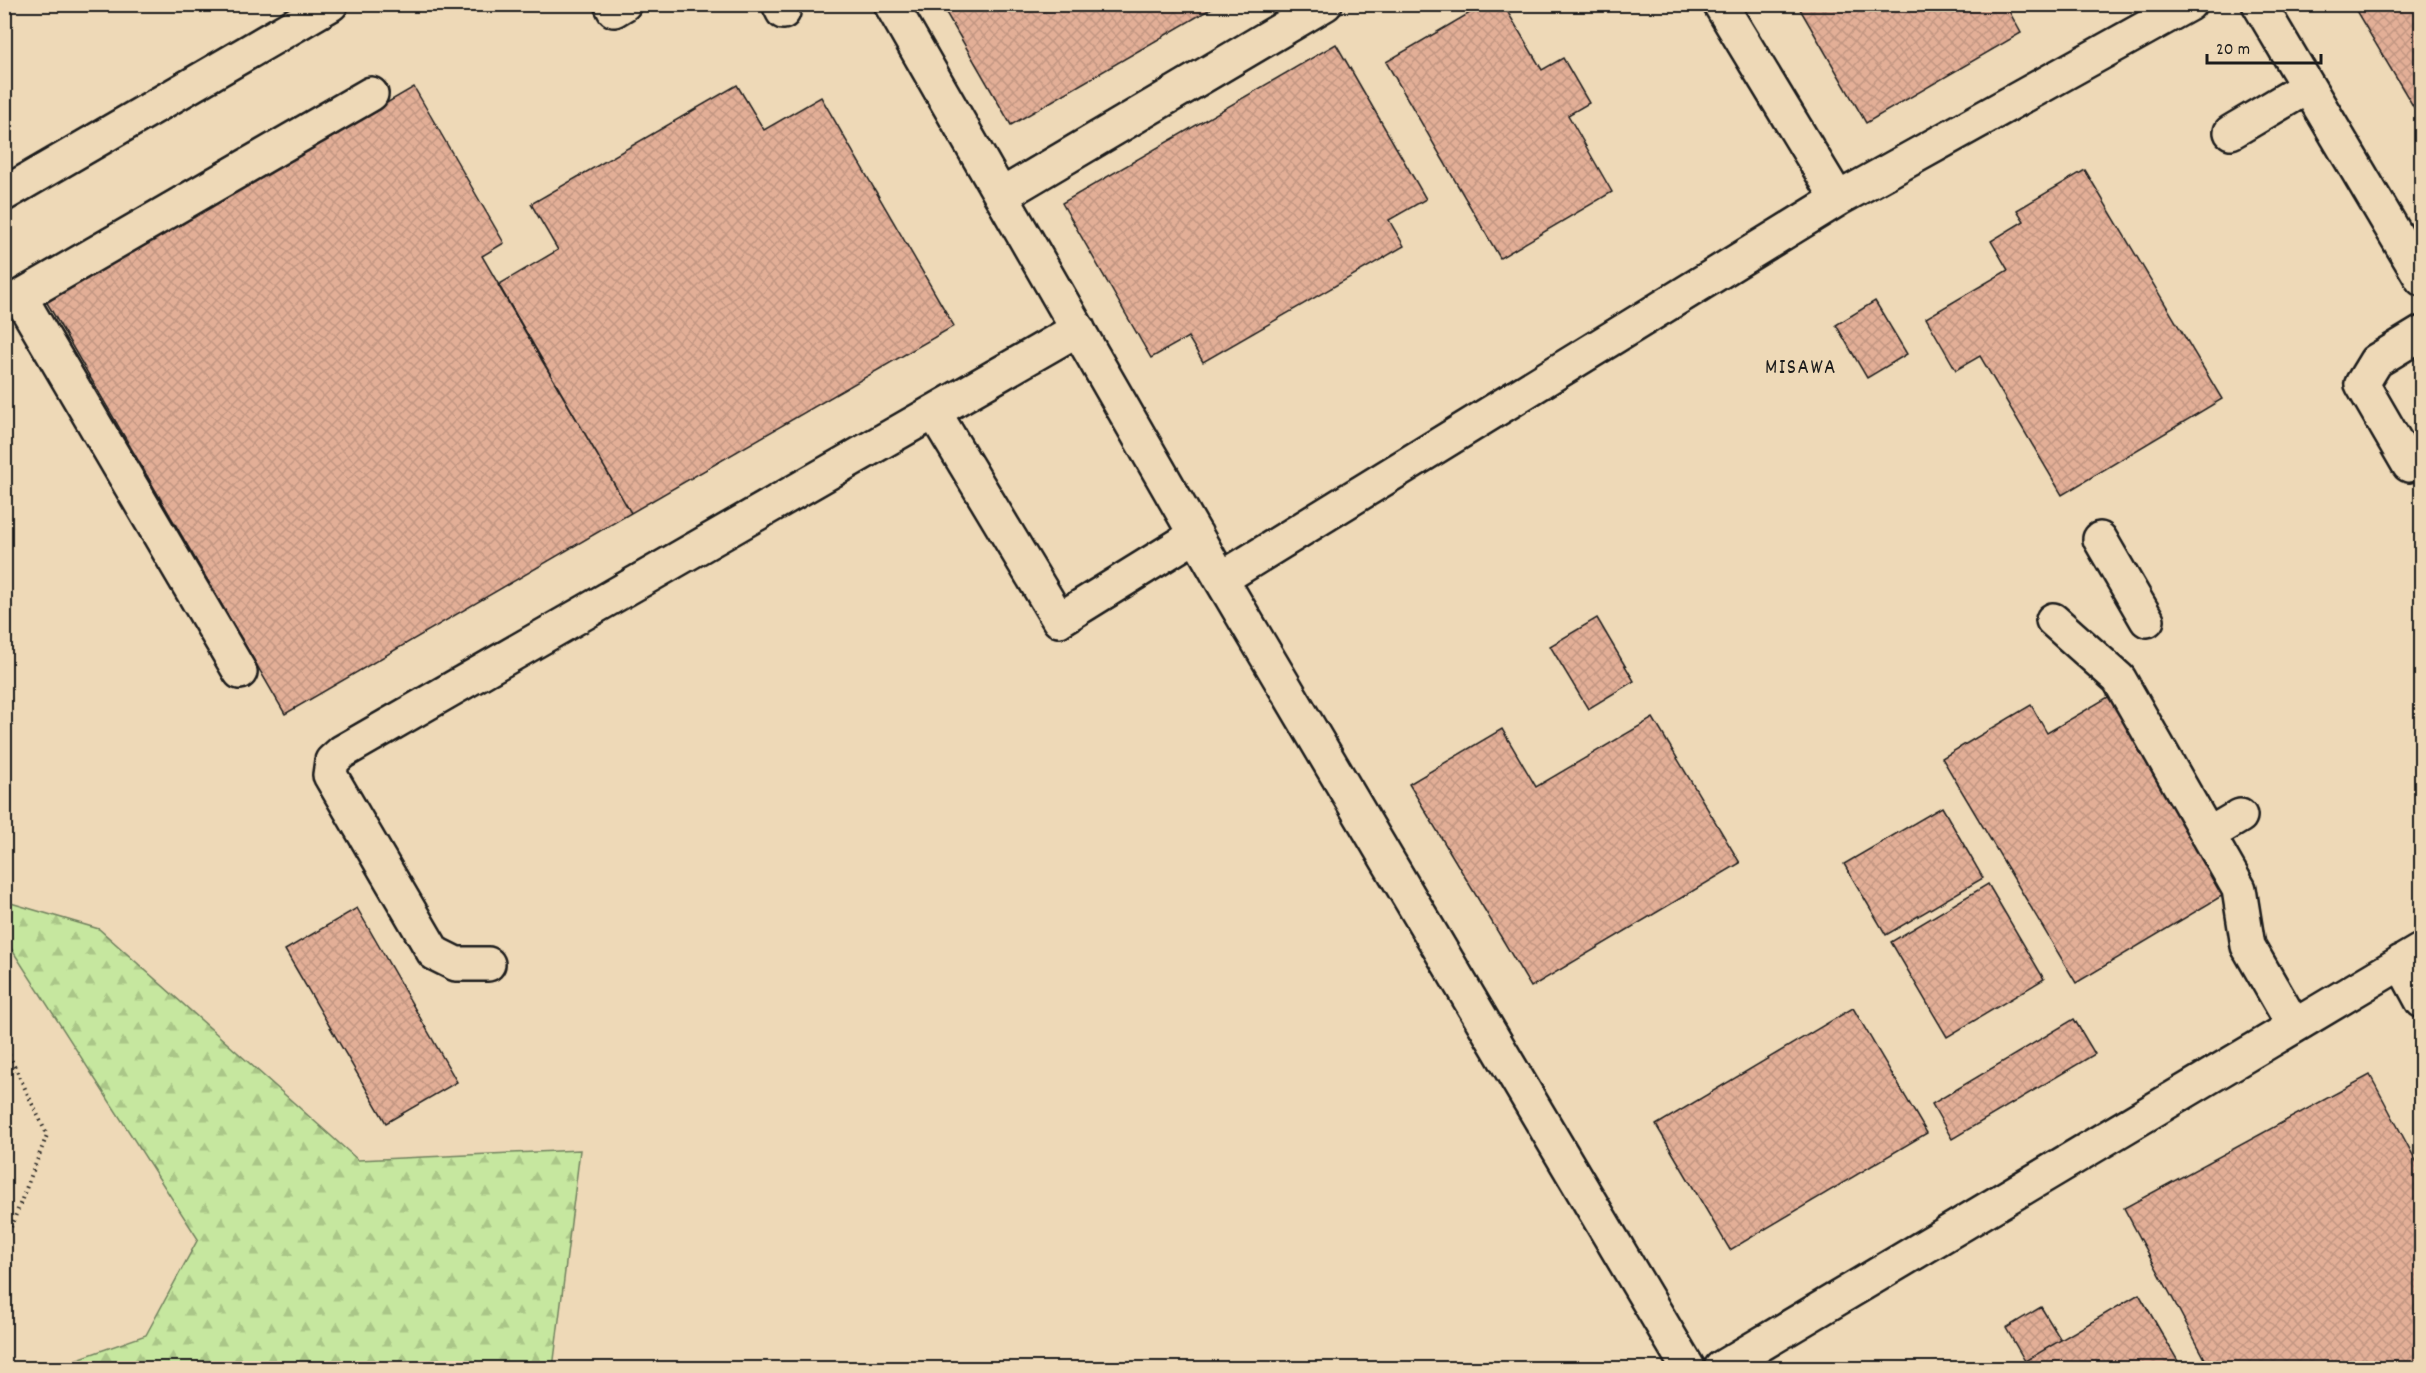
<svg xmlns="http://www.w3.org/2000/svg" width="2426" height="1373" viewBox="0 0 2426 1373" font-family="Dekko,sans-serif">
	<defs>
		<pattern id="forest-firs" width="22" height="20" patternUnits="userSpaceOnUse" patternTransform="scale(1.5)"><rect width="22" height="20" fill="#c6e79f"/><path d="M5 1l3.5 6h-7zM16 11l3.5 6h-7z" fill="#aac688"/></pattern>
		<pattern id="building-cross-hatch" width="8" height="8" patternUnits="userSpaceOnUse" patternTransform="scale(1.5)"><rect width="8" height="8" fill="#e3af97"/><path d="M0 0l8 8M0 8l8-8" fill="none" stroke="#c29682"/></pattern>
	</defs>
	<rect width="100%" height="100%" fill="#eed9b7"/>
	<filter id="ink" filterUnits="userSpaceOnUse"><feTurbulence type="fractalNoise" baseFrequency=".0167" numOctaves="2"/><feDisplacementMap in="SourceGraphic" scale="12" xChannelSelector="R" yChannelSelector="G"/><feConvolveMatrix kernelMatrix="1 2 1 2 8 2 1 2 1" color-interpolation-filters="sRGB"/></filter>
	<g filter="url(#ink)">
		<path fill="url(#forest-firs)" stroke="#71825e" stroke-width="1.5" d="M4 901 99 929 358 1160 580 1150 553 1368H52L146 1335 198 1239 5 939Z"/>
		<path fill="url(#building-cross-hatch)" stroke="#1c1c1c" stroke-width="1.5" d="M941 4H1219L1011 125Z
			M1485 4H1503L1542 70 1563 58 1589 103 1568 115 1612 192 1500 258 1386 62Z
			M1797 4H2005L2021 33 1866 123Z
			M2352 4H2422V121Z
			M1336 44 1426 199 1389 220 1404 246 1203 362 1188 337 1151 358 1062 203Z
			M737 85 764 130 821 97 954 326 631 513 498 285 558 250 531 204Z
			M414 87 504 243 482 256 631 513 285 714 46 301Z
			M2085 170 2222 399 2062 495 1980 356 1956 370 1926 318 2008 270 1991 241 2024 221 2017 210Z
			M1875 301 1907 354 1867 378 1836 325Z
			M1597 618 1634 681 1588 709 1550 646Z
			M2120 690 2158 755 2147 762 2225 894 2076 983 1942 758 2031 705 2047 733Z
			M1653 718 1740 863 1531 987 1409 784 1502 729 1536 787Z
			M1942 807 1983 878 1886 935 1844 864Z
			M1988 884 2044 979 1947 1037 1891 942Z
			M357 908 457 1082 386 1123 285 950Z
			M1853 1008 1927 1133 1730 1250 1656 1125Z
			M2074 1019 2095 1054 1952 1139 1932 1104Z
			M2370 1075 2422 1172V1368H2210L2124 1208Z
			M2139 1294 2182 1368H2029L2025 1361Z
			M2041 1307 2061 1340 2025 1361 2006 1328Z"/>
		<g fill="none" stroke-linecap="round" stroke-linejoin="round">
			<g stroke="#1c1c1c" stroke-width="38">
				<path id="minor" d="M611 4 614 10 624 4
					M779 4 783 12
					M891 4 1221 579 1688 1368
					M1720 4 1838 199
					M2259 4 2422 279
					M2231 132 2307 87
					M4 194 331 4
					M1002 195 1325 4
					M934 412 1059 620 1196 535
					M2409 465 2362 384 2376 361 2422 333
					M2100 539 2147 620
					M1221 579 1838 199 2189 4
					M2053 620 2119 679 2239 889 2248 946 2294 1026
					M240 672 20 297 371 94
					M2208 835 2240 816
					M2401 962 2422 1001
					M488 964H456L434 953 330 775 332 761 342 752 1078 329
					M1721 1368 2422 950"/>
			</g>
			<path stroke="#1c1c1c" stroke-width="4" stroke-dasharray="1.5 4.5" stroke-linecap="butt" d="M4 1044 47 1135 4 1245"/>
			<use href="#minor" stroke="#eed9b7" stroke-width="33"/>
		</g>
	</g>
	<g text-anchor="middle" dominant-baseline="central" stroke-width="4.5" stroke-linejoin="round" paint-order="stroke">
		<g font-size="21" letter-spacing="1.5" fill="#1c1c1c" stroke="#eed9b7">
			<text x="1801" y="369">MISAWA</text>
		</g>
	</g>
	<rect width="2426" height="1373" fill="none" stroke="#eed9b7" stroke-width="24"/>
	<rect x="12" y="12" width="2402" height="1349" fill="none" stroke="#1c1c1c" stroke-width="2" filter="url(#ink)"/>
	<path d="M2207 54v9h114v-9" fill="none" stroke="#1c1c1c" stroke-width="3"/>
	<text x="2216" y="54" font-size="18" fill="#1c1c1c" stroke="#eed9b7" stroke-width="4.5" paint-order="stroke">20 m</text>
</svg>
